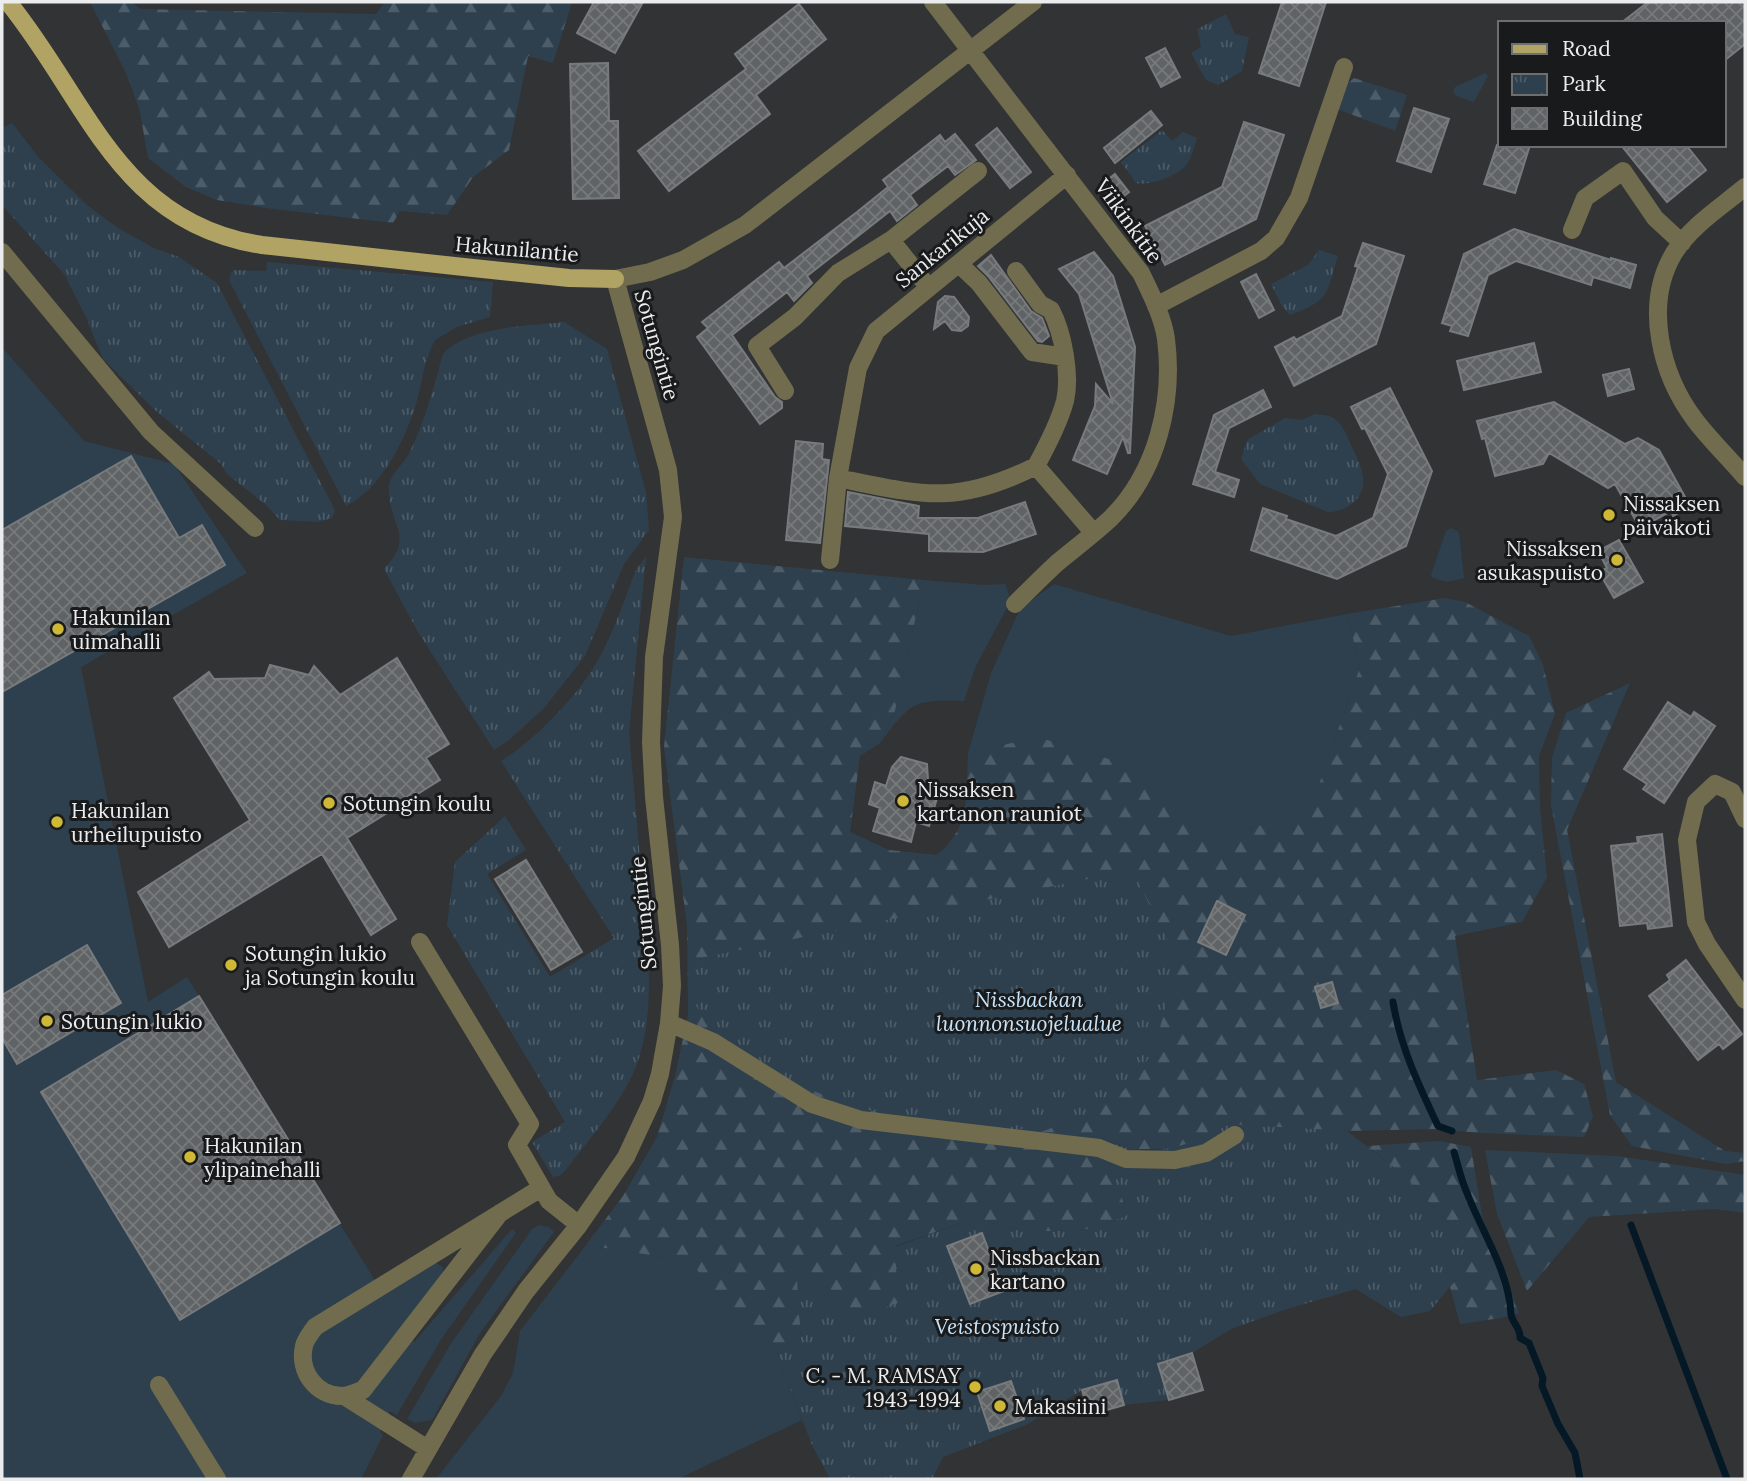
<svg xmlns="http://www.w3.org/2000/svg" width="1747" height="1481" viewBox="0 0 1747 1481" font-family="Lora,serif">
	<defs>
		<pattern id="forest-firs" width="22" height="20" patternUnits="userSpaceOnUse" patternTransform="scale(1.75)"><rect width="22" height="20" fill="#2e404e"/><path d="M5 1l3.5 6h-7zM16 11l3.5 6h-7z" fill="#4c5c68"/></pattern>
		<pattern id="park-tufts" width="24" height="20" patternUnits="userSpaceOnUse" patternTransform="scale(1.75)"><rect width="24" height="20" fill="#2e404e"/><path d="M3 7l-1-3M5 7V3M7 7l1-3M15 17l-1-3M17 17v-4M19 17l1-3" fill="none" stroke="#4c5c68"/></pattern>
		<pattern id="building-cross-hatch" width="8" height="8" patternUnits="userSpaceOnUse" patternTransform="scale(1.75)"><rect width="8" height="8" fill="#606365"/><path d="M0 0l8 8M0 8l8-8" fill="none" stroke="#777a7b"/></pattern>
	</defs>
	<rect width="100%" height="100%" fill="#313335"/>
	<path fill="#2e404e" d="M1485 73 1488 76 1474 102 1456 96 1453 92 1455 87Z
		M2 347 84 441 174 464 247 573 81 667 148 1002 187 977 384 1295 436 1263 443 1267 444 1274 404 1326 414 1342 512 1229 516 1233 440 1341 397 1415 390 1411 380 1432 383 1435 361 1479H2Z
		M1451 528 1459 532 1464 578 1447 582 1433 578 1431 575 1446 531Z
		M924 580 985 585 1005 584 1011 600 975 668 964 701C912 699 911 703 880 743L895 711Z
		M1054 584 1231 636 1347 614 1360 667 1310 810 1219 838 1109 759 1038 737 968 753 991 673 1020 609Z
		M539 1225 549 1227 554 1232 480 1333 432 1420 415 1423 407 1419 450 1345 532 1229Z
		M586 1245 694 1262 713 1306 777 1355 802 1420 678 1479H436L501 1396 513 1373 520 1331Z"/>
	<path fill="url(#forest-firs)" d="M90 2H132L140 9 376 14 385 2H572L553 63 528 56 509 150 473 177 447 215 400 211 393 223 266 208 217 200 186 187 148 158 140 112 128 77Z
		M1354 78 1407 95 1395 131 1337 109 1346 84Z
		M684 557 924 580 895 711 880 743 860 756 850 832 889 850 937 855C972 826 966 794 968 753L1038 737 1109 759 1219 838 1310 810 1360 667 1347 614 1445 598 1465 602 1529 636 1543 665 1555 714 1539 756 1540 808 1547 877 1522 922 1455 936 1477 1080 1556 1070 1584 1084 1593 1116 1584 1137 1479 1133 1438 1129 1347 1131 1230 1125 1198 1141 1172 1149H1132L1101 1138 1128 1215 1093 1229 1032 1232 973 1219 895 1246 899 1303 848 1320 797 1267 801 1340 777 1355 713 1306 694 1262 586 1245 623 1196 657 1137 675 1076 688 1015 687 926 664 747Z
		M1630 683 1567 830 1616 1082 1725 1151 1745 1153V1161L1726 1164 1632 1146 1610 1115 1551 805 1552 758 1566 713Z
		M1439 1141 1471 1147 1482 1216 1519 1313 1501 1318 1460 1324 1450 1287 1463 1271 1472 1245 1445 1220 1407 1178 1367 1146Z
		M1485 1150 1617 1156 1745 1175V1213L1715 1209 1589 1217 1527 1291 1497 1214Z"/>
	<path fill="url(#park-tufts)" d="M1226 14 1235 34 1249 37 1242 71 1218 85 1206 80 1191 53 1201 47 1197 29Z
		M12 123 39 158 88 206 118 228 154 248 179 257 217 283 335 510 332 518 319 522 280 520 266 505 227 474 221 464 156 411 103 359 87 319 64 274 2 205V128Z
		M1162 130 1172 141 1183 132 1197 138C1194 146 1192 157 1187 164 1179 176 1149 186 1136 183L1121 162Z
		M1319 250 1338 256C1326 294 1331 300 1290 315L1282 306 1271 284 1308 265Z
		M267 262 493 282 490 317 457 327 435 340C424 360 422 383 416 404 405 440 381 489 346 506L229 280 231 273 235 270 266 271Z
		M564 322 607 349 646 493 649 530 624 564 585 656 544 708 509 740 494 750 418 632 384 569C414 537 392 529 389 494 389 491 388 487 389 484 393 472 404 463 410 452 425 420 434 387 443 354 468 326 529 326 564 322Z
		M1315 414C1322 415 1331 415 1336 420 1343 425 1347 436 1350 443 1359 462 1373 486 1353 503 1345 509 1337 512 1328 512L1260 484 1241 459 1247 440 1285 418 1302 420Z
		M646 557 629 732 648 950C650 991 650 1036 633 1074 616 1109 588 1141 564 1172L559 1176 553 1177 532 1142 565 1122 447 925 455 862 505 816 526 850 487 874 550 977 614 938 501 761C534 741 579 695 598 660 614 632 624 600 636 570Z
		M1132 870 1179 963 1152 1054 1124 1090 1094 1111 1044 1131 1024 1129 993 1130 887 1115 846 1104 784 1079 715 1034 689 995 691 960Z
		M1230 1124 1347 1131 1407 1178 1445 1220 1473 1245 1463 1271 1430 1311 1401 1317 1356 1289 1287 1309 1231 1329 1192 1353 1159 1364 1169 1400 1124 1405 1117 1381 1082 1390 1028 1424 943 1457 932 1479H830L812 1445 777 1355 801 1340 796 1266 848 1320 898 1303 895 1247 973 1219 1032 1232 1093 1229 1128 1215 1100 1138C1110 1141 1120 1146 1131 1149 1166 1156 1199 1140 1230 1124Z"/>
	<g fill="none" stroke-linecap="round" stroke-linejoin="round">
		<path stroke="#041826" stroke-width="7" d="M1393 1002C1400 1046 1419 1086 1438 1126L1452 1131
			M1454 1152C1458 1165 1461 1180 1467 1193 1482 1232 1509 1272 1511 1314 1512 1323 1521 1328 1520 1338L1529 1343 1543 1378 1542 1386 1558 1424 1575 1453 1580 1479
			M1631 1225 1727 1479"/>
	</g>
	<path fill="url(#building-cross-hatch)" stroke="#787b7d" stroke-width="2" d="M594 2H643L615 53 577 33Z
		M1282 2H1326L1299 86 1259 73Z
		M1648 2H1745V44L1724 61V23H1621Z
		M799 4 826 39 756 95 770 114 669 191 638 151 746 69 735 54Z
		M1165 48 1180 77 1161 87 1146 58Z
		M608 63 609 121H618L619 198 573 199 570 64Z
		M1414 108 1449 119 1431 172 1397 161Z
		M1151 111 1162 125 1115 163 1104 148Z
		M1244 122 1284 135 1256 219 1165 265 1145 226 1222 187Z
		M997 128 1031 172 1010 188 976 145Z
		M955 134 976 160 955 175 948 166 910 195 917 205 897 221 890 211 807 276 812 283 794 301 787 292 732 335 775 397 782 402V408L760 424 697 337 708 328 702 322 779 262 784 268 857 212 888 187 883 180 940 135 945 142Z
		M1497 145H1530L1515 193 1484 184Z
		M1621 145H1686L1706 170 1667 202Z
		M1115 174 1129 192 1115 203 1101 185Z
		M1514 229 1611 260V258L1636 265 1630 288 1593 277 1591 285 1516 261 1488 275 1468 336 1450 331 1452 326 1442 323 1464 254Z
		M1363 243 1404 256 1376 344 1294 386 1275 347 1294 337 1296 340 1342 316 1358 267 1355 266Z
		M1094 252 1113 276 1135 347 1130 453H1128L1123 437 1107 474 1073 460 1095 406 1096 384 1113 404 1079 294 1059 269Z
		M991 255 1031 311 1042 318 1049 336 1042 342 1038 341 988 276 978 266Z
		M1256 274 1274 310 1259 318 1241 282Z
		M945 296 954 297 969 317 968 326 961 331 952 330 945 321 934 329 938 302Z
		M1534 343 1541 372 1464 390 1457 361Z
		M1629 369 1634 389 1608 396 1603 375Z
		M1390 388 1432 471 1406 546 1337 579 1251 550 1263 508 1287 516 1286 519 1336 536 1373 518 1388 474 1365 428 1362 429 1351 407Z
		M1263 390 1271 407 1229 428 1215 472 1239 480 1234 497 1193 484 1214 415Z
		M1554 402 1625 444 1638 438 1659 450 1690 506 1673 516 1671 511 1640 528 1615 484 1608 488 1549 453 1543 464 1495 476 1485 438 1482 439 1477 421Z
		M796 441 823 444 822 459 829 460 820 543 786 540Z
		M131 456 179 538 202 525 225 565 2 692V530Z
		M848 492 919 506 918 518H978L1025 502 1036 534 983 552 929 551V534L845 526Z
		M1619 540 1643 582 1614 598 1599 572 1607 568 1598 551Z
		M397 658 449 744 426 758 440 780 347 838 396 919 371 935 322 854 169 947 138 892 250 820 174 698 209 672 214 679 265 678 270 665 309 675 314 666 340 695Z
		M1668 702 1691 717 1694 712 1715 726 1664 803 1643 789 1647 784 1624 769Z
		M901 757 927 764 928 780 924 795 937 798 929 826 916 822 911 842 873 831 880 808 869 804 875 782 886 786 892 767Z
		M1662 834 1672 926 1648 929 1647 923 1620 926 1611 846 1638 843 1637 837Z
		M526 860 582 952 551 970 495 879Z
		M1217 901 1245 915 1226 955 1198 942Z
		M87 945 121 1003 17 1064 2 1038V995Z
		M1686 960 1742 1034 1723 1049 1719 1044 1698 1060 1649 996 1670 980 1667 975Z
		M1332 982 1338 1003 1321 1008 1315 987Z
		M199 996 340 1223 180 1320 41 1092Z
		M982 1233 1004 1291 970 1304 947 1246Z
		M1192 1353 1203 1390 1169 1400 1158 1364Z
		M1117 1380 1124 1405 1089 1415 1082 1390Z
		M1011 1381 1024 1419 990 1431 977 1392Z"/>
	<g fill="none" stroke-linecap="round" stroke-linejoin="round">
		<path stroke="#726c4e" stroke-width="18" d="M933 2 1141 273C1151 294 1163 317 1166 339 1174 402 1157 472 1111 518 1094 534 1075 548 1057 563 1043 576 1029 590 1015 604
			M1745 187C1721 207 1691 226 1674 253 1643 305 1661 375 1695 420 1710 440 1729 458 1745 477
			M1572 230 1585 198 1623 171 1655 218 1682 243
			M2 252 151 432 255 528
			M959 264 979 283 1032 352 1065 357
			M1016 271 1040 304 1051 310C1063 333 1071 375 1065 401 1059 423 1047 446 1036 466
			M929 288 891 240 978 171
			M1156 306 1261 251 1276 238 1299 198 1344 67
			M785 391 757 346 795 317 838 273 891 240
			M838 478 858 368 876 331 1067 175
			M830 560 838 478C921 495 956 506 1036 466L1093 532
			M1745 819 1732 792 1715 784 1696 802 1687 840 1696 922 1707 944 1745 1000
			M420 942 530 1124 517 1145 549 1201 579 1225
			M669 1023 713 1042 812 1104 861 1120 1099 1148 1126 1159 1175 1160 1206 1153 1235 1135
			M500 1213 363 1390C356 1392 349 1396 342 1396 316 1396 298 1371 304 1346 305 1340 311 1333 315 1327L541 1188
			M159 1385 217 1479
			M344 1396 428 1449
			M411 1479 483 1354 526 1291 579 1225 626 1157 652 1101 660 1074 669 1023 672 986 670 945 654 797 651 742 654 657 673 517 668 470 615 279 650 272 683 260 745 225 1033 2"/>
		<path stroke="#b0a364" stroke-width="18" d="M8 2C88 100 118 223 262 245L473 268 569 278 615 279"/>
	</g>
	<g fill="#d0b837" stroke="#191a1b" stroke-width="2.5">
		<circle cx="1609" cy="515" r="7"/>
		<circle cx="1617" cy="560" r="7"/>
		<circle cx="58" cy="629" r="7"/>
		<circle cx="903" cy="801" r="7"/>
		<circle cx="329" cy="803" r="7"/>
		<circle cx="57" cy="822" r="7"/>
		<circle cx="231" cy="965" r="7"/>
		<circle cx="47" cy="1021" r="7"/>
		<circle cx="190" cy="1157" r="7"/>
		<circle cx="976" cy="1269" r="7"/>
		<circle cx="975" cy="1387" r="7"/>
		<circle cx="1000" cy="1406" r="7"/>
	</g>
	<g text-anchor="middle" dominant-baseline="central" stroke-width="6" stroke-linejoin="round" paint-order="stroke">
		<g font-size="21" fill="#ebeced" stroke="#191a1b">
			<text transform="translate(1129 221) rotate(54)">Viikinkitie</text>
			<text transform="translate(942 248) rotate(-39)">Sankarikuja</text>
			<text transform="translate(517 249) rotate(5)">Hakunilantie</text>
			<text transform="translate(657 345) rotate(74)">Sotungintie</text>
			<text transform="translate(643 913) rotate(-96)">Sotungintie</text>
		</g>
		<g font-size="21" fill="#ebeced" stroke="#191a1b" text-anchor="start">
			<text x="1623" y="503">Nissaksen<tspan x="1623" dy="24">päiväkoti</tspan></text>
			<text x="1603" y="548" text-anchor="end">Nissaksen<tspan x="1603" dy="24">asukaspuisto</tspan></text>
			<text x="72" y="617">Hakunilan<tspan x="72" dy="24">uimahalli</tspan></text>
			<text x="917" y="789">Nissaksen<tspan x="917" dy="24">kartanon rauniot</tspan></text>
			<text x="343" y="803">Sotungin koulu</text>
			<text x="71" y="810">Hakunilan<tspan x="71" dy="24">urheilupuisto</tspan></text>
			<text x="245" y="953">Sotungin lukio<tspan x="245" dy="24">ja Sotungin koulu</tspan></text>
			<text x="61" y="1021">Sotungin lukio</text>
			<text x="204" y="1145">Hakunilan<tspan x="204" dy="24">ylipainehalli</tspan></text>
			<text x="990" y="1257">Nissbackan<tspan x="990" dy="24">kartano</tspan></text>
			<text x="961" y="1375" text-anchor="end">C. - M. RAMSAY<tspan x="961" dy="24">1943-1994</tspan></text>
			<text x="1014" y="1406">Makasiini</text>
		</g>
		<g font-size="21" font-style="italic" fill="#c8e4fa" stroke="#191a1b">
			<text x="1029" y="999">Nissbackan<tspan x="1029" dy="24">luonnonsuojelualue</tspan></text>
			<text x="997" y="1326">Veistospuisto</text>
		</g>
	</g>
	<rect width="1747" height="1481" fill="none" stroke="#ebeced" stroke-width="7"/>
	<rect x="1498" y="21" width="228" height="126" fill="#191a1b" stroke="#6d6e6f" stroke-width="2"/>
	<rect x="1512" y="44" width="35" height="10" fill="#b0a364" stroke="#6d6e6f" stroke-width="2"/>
	<text x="1562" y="56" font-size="21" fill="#ebeced">Road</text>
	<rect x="1512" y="74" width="35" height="21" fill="url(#park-tufts)" stroke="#6d6e6f" stroke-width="2"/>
	<text x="1562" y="91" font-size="21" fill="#ebeced">Park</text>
	<rect x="1512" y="108" width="35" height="21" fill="url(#building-cross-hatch)" stroke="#6d6e6f" stroke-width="2"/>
	<text x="1562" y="126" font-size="21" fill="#ebeced">Building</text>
</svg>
